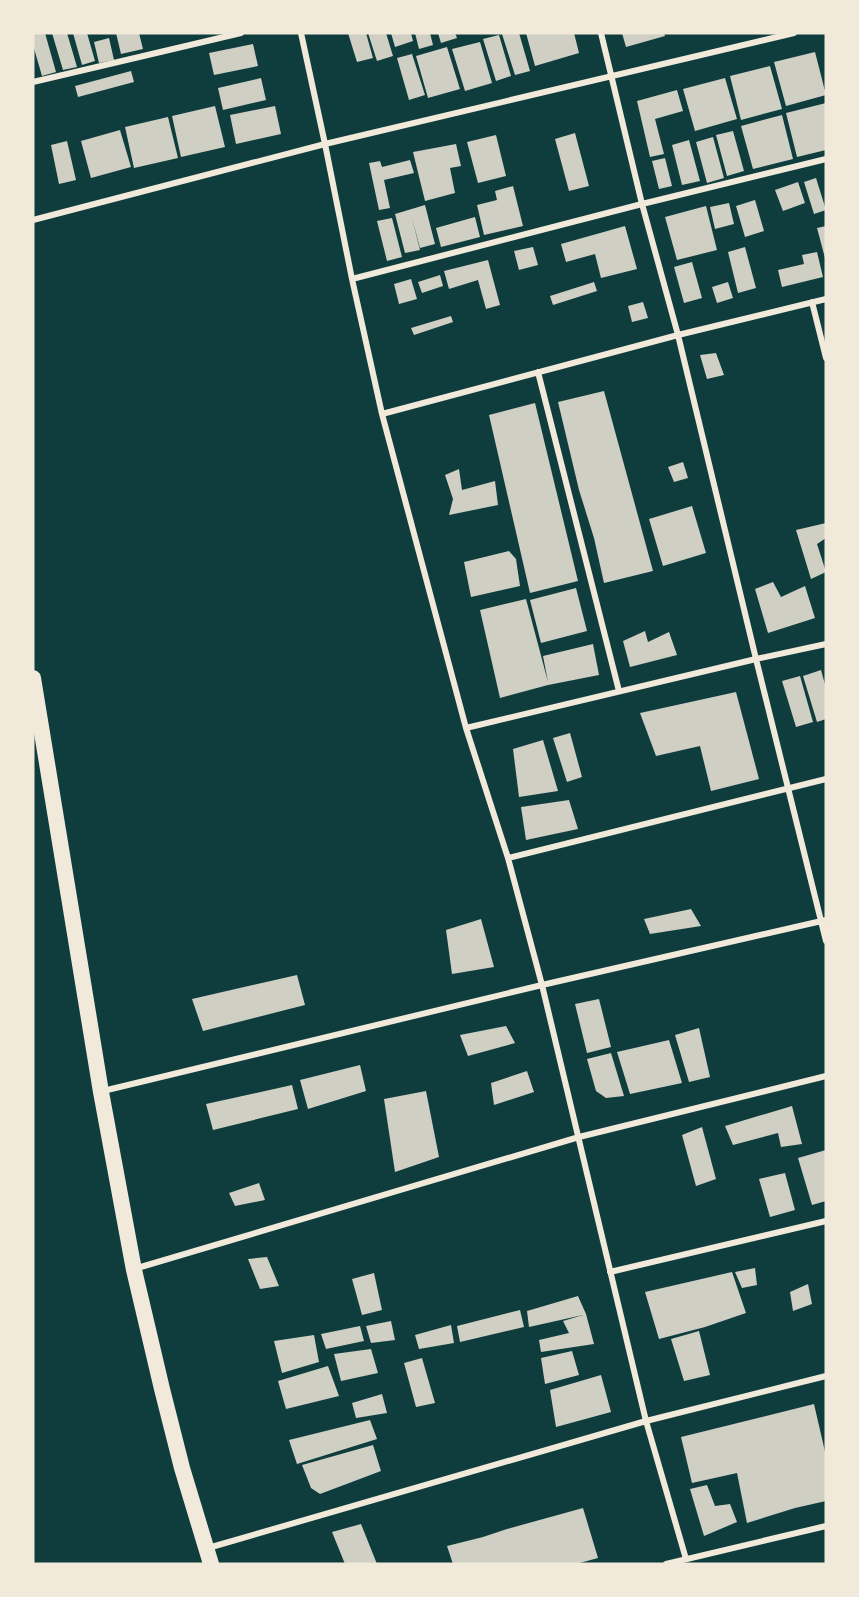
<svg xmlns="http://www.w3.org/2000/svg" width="859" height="1597" viewBox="0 0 859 1597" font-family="Signika,sans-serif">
	<rect width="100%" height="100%" fill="#0f3d3e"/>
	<path fill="#cfcfc3" d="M33 33H45L56 72 42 76 33 45Z
		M52 33H67L77 67 63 70Z
		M73 33H87L95 61 82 65Z
		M116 33H139L143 49 121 54Z
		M348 33H366L373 58 357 62Z
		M368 33H386L393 56 377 61Z
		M391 33H411L413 41 395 47Z
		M415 33H430L433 45 419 49Z
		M438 33H455L457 38 441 43Z
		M504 33H519L530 71 515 75 502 34Z
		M526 33H574L579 53 535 66Z
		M622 33H664L665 36 626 47Z
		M499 35 511 76 496 81 483 39Z
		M109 38 114 60 99 63 94 42Z
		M480 42 492 83 465 91 452 49Z
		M253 44 258 66 214 75 209 53Z
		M447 47 460 89 428 98 416 56Z
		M815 52 826 95 786 106 774 62Z
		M412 54 425 95 409 100 397 58Z
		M770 66 782 109 741 120 730 76Z
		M131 71 134 82 78 97 75 86Z
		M261 78 266 100 223 110 218 88Z
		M725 78 737 119 695 131 683 89Z
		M677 90 683 111 655 119 664 154 650 157 637 101Z
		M826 103V150L797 157 786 113Z
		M215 106 225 147 181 157 172 116Z
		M275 106 281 134 236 144 230 115Z
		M782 115 793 159 753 169 741 126Z
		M168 117 178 158 134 168 125 127Z
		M120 130 131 167 91 178 81 141Z
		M733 131 744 171 727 176 716 135Z
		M575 133 589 186 569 191 555 139Z
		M496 135 506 176 478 183 467 142Z
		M713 137 724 178 707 183 696 142Z
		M689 140 700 181 682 185 672 145Z
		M67 141 76 180 59 184 51 145Z
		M456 144 461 166 450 168 455 193 425 201 413 152Z
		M665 158 672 186 659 189 652 161Z
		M410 160 414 173 384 180 390 208 379 210 369 163 380 161 382 167Z
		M816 178 826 210 814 214 804 182Z
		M798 182 805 203 783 211 775 190Z
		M513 186 523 226 484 235 477 205 497 200 495 191Z
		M755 200 764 231 745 237 736 206Z
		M729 203 734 224 715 229 710 207Z
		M425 205 435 244 420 248 412 218 420 250 405 253 395 214Z
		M706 206 717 250 677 260 665 217Z
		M475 217 480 237 441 247 436 228Z
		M392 218 402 257 387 261 377 221Z
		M625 226 637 269 601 278 595 254 566 262 561 244Z
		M826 226V258H825L817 228Z
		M533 247 538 265 519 270 514 251Z
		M745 247 756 288 738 293 728 252Z
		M817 252 823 277 782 287 778 270 804 264 802 255Z
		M488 260 500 305 486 309 478 280 449 289 444 271Z
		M692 262 702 298 684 303 674 267Z
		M440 275 443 286 422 293 418 282Z
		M411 279 417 299 399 304 394 284Z
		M594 282 597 291 553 305 550 296Z
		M728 282 733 298 717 303 712 287Z
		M643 302 648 318 632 322 628 306Z
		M451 316 453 322 414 335 411 328Z
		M716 353 724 375 707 379 700 355Z
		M604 391 653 571 604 583 594 538 579 490 558 402Z
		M535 403 578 581 530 593 489 415Z
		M683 462 688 478 674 482 668 467Z
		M459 469 462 490 495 481 498 505 449 515 453 499 445 475Z
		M692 506 706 553 663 566 649 519Z
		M826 523V538L817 544 826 572 811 579 796 530Z
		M509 551 516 559 520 586 471 597 464 562Z
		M773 582 781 597 805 586 815 618 768 633 755 589Z
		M576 588 587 631 541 643 530 600Z
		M526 599 548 682 543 656 593 644 599 675 548 685 500 698 480 610Z
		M645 631 648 642 669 632 677 655 630 667 623 641Z
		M821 670 826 688V719L817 722 803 676Z
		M800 676 813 722 796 727 782 681Z
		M736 692 759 779 711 791 700 746 656 756 640 713Z
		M570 733 582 777 567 782 553 738Z
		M543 740 558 791 519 797 513 749Z
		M569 800 578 829 526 840 521 807Z
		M691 909 701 926 650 934 644 919Z
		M481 919 494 967 452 974 446 930Z
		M297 975 305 1005 203 1031 192 999Z
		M599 999 611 1047 587 1053 575 1004Z
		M506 1026 515 1043 468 1056 460 1035Z
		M699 1028 710 1077 689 1082 675 1035Z
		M669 1040 682 1083 630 1094 617 1052Z
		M611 1053 624 1096 606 1098 596 1091 587 1059Z
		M360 1065 366 1091 308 1109 300 1080Z
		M527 1071 534 1092 494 1105 491 1083Z
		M292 1085 298 1109 213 1130 206 1104Z
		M426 1091 439 1157 395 1172 384 1099Z
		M792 1106 802 1144 781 1147 778 1133 733 1145 725 1126Z
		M702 1127 716 1179 696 1186 682 1135Z
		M826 1150V1201L812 1205 798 1158Z
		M785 1173 795 1210 770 1217 759 1179Z
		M259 1183 265 1200 235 1206 229 1193Z
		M267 1257 279 1286 260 1289 248 1259Z
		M755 1268 757 1285 742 1288 735 1272Z
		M732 1272 746 1313 705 1327 659 1339 645 1292Z
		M374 1273 382 1310 362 1315 352 1279Z
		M808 1284 812 1304 793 1311 790 1292Z
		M578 1296 586 1314 594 1344 541 1352 539 1340 569 1333 563 1321 583 1315 529 1327 527 1311Z
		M520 1310 524 1327 460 1342 457 1326Z
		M391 1321 395 1340 371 1343 366 1326Z
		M451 1325 454 1343 419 1349 415 1335Z
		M360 1326 364 1341 326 1349 321 1334Z
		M699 1331 710 1375 684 1381 671 1339Z
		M314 1335 319 1362 282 1373 274 1341Z
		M371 1349 378 1373 341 1381 334 1354Z
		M572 1351 579 1375 545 1384 541 1358Z
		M422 1358 435 1403 416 1407 404 1363Z
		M328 1366 339 1396 286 1409 278 1381Z
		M601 1375 611 1412 556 1427 550 1390Z
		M382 1394 387 1413 356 1418 352 1403Z
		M814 1404 826 1456V1501L795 1508 747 1523 737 1473 692 1483 681 1437Z
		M370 1420 377 1439 297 1464 289 1440Z
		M373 1445 381 1471 320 1494 311 1488 302 1465Z
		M707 1485 715 1506 730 1504 737 1522 704 1536 690 1489Z
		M583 1508 598 1558 576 1564H453L447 1546 483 1537 507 1529Z
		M361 1524 377 1564H345L332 1532Z"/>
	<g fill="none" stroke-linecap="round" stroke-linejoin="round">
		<path stroke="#f1e9da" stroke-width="6" d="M301 33 325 144 352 279 382 414 466 728 508 858 542 985 646 1421 686 1559
			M601 33 642 204 678 335 756 659 826 941
			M33 82 241 33
			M33 220 325 144 794 33
			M352 279 642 204 826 159
			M812 302 826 358
			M538 372 619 691
			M382 414 678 335 826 299
			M466 728 756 659 826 644
			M508 858 826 779
			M103 1091 542 985 826 920
			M134 1269 579 1137 826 1076
			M610 1272 826 1221
			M208 1548 646 1421 826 1376
			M666 1564 826 1526"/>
		<path stroke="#f1e9da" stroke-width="16" d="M33 678 101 1092 134 1270 162 1389 182 1468 211 1564"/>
	</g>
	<rect width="859" height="1597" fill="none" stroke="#f1e9da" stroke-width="69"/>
</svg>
